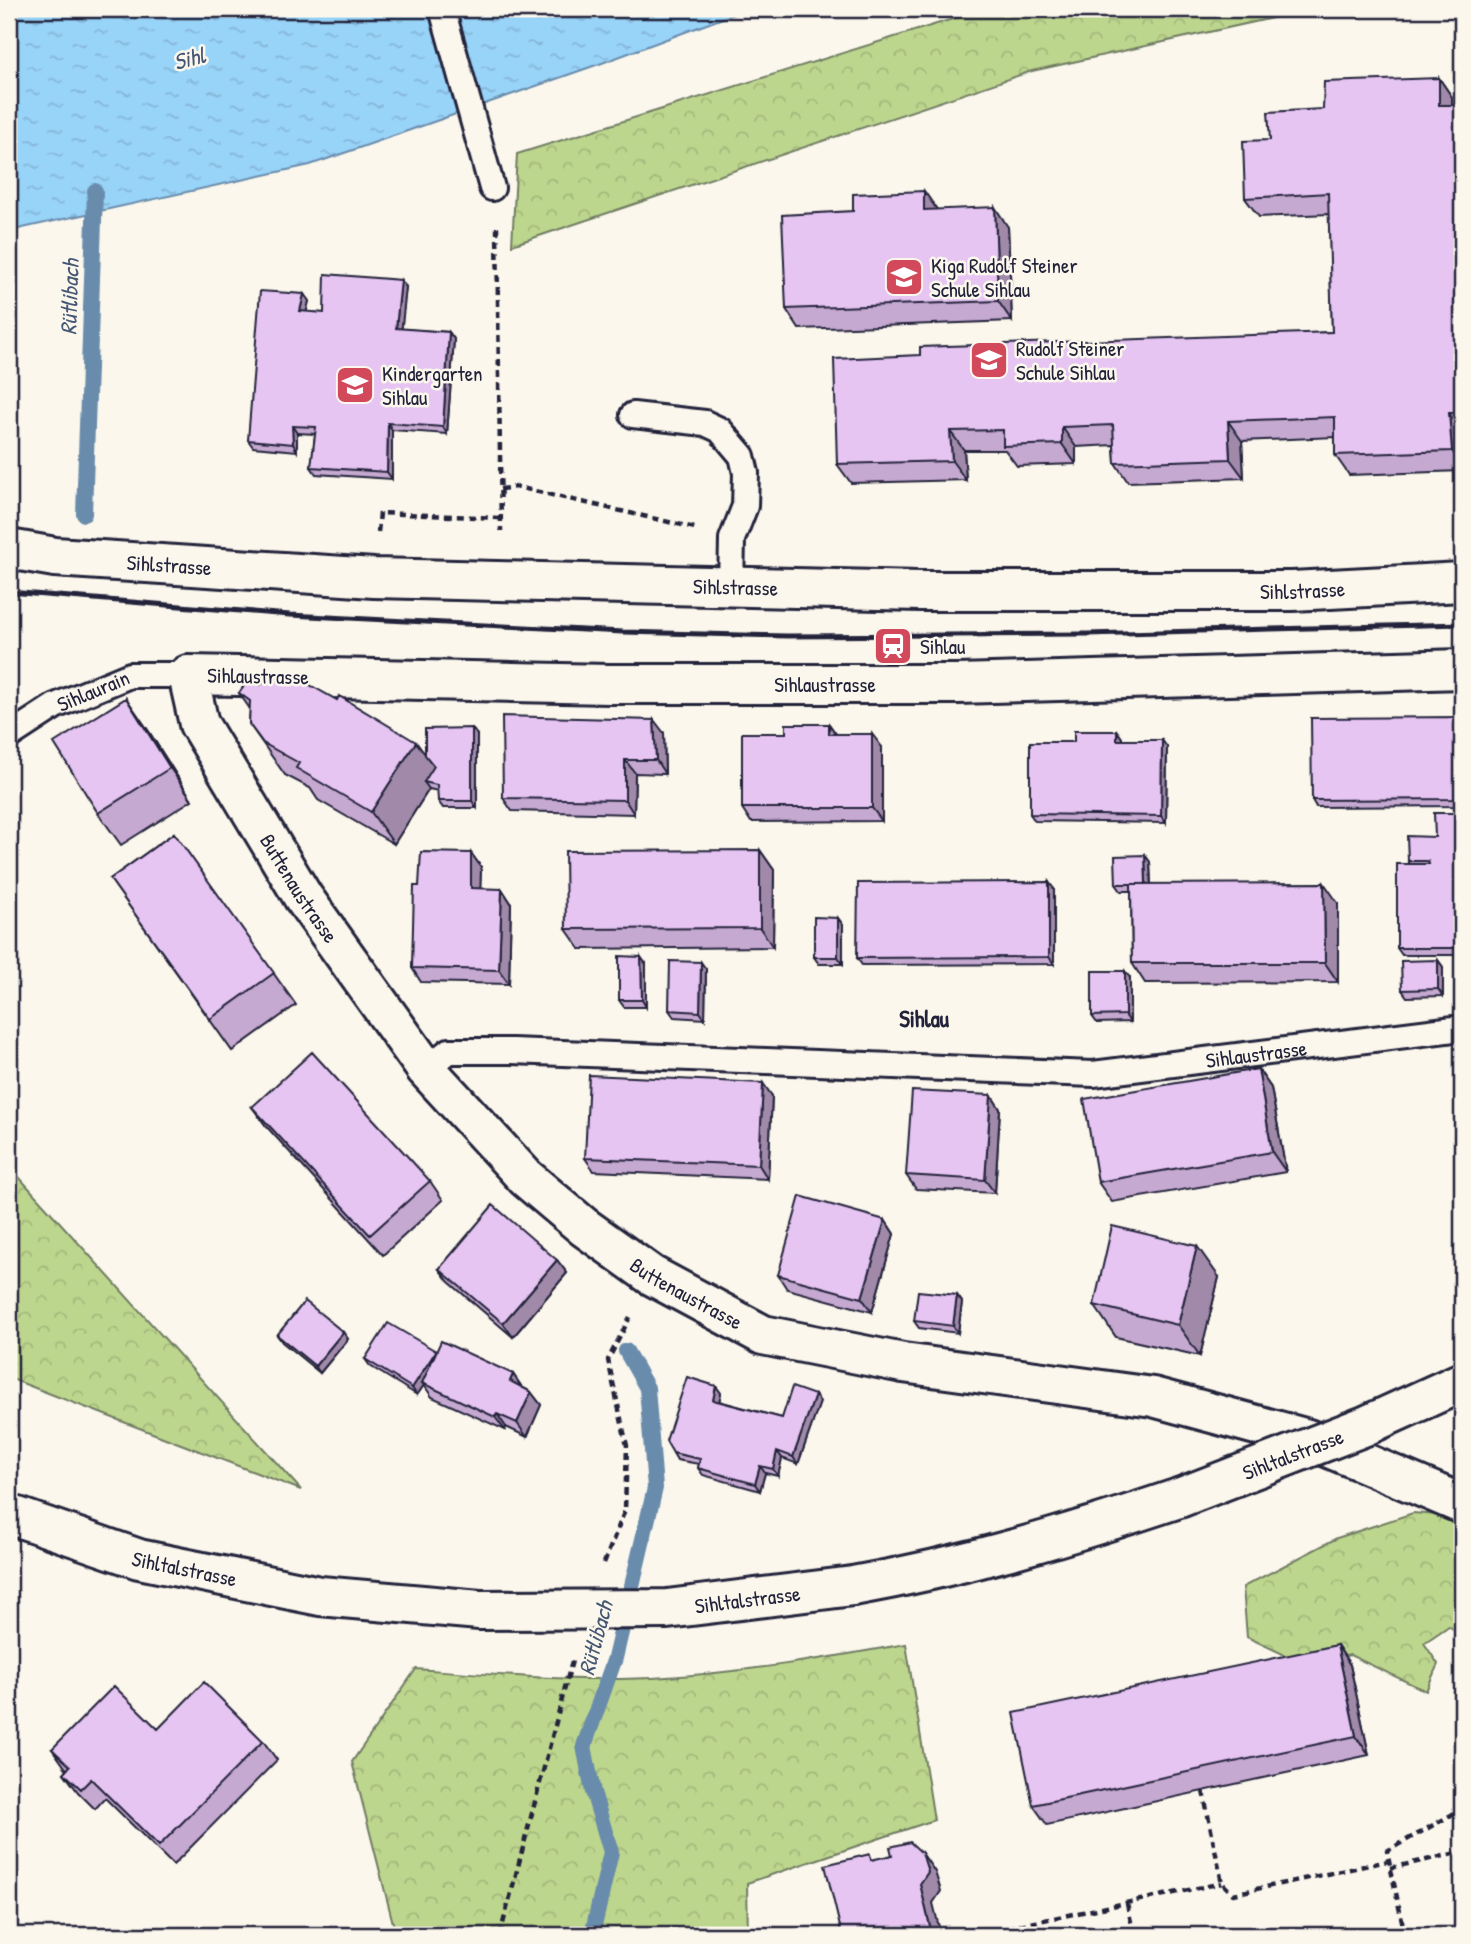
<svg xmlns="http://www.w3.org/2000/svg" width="1471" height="1944" viewBox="0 0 1471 1944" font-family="'Patrick Hand',sans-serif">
	<defs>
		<pattern id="forest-crowns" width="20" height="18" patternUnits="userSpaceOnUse" patternTransform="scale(1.75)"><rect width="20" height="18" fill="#bdd68d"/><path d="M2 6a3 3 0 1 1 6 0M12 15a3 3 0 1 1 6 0" fill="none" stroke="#a2b77b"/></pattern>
		<pattern id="water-ripples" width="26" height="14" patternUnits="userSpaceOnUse" patternTransform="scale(1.75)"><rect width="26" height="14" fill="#98d3f8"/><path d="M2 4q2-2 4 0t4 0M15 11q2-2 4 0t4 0" fill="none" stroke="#83b5d6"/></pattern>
	</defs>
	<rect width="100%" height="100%" fill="#fbf7ec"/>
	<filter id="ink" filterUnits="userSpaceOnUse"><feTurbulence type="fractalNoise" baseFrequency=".0143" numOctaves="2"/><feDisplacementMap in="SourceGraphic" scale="14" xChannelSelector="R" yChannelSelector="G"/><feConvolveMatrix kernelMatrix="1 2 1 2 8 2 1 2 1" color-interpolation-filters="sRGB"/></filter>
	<g filter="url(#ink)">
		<path fill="url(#forest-crowns)" stroke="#707c64" stroke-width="2" d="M985 9H1285L1277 17 1032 71 512 245 517 154Z
			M9 1166 301 1490 9 1378Z
			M1413 1513 1462 1517V1636L1449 1626 1424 1643 1438 1664 1426 1691 1350 1655 1306 1665 1247 1637 1243 1587 1337 1538Z
			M906 1644 934 1820 747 1883 748 1935H396L352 1762 416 1669C500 1675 583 1683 667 1677 748 1672 827 1658 906 1644Z"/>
		<path fill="url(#water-ripples)" stroke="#698cac" stroke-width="2" d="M9 9H747L602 63 310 165 9 231Z"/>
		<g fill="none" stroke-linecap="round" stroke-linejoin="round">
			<path stroke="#698cac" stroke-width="16" d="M84 514 95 191
				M592 1935 611 1852 593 1792 584 1746 615 1658 655 1488 647 1388 626 1351"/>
			<g stroke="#22223b" stroke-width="30">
				<g id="lane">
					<path d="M442 9 492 188"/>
					<path d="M633 415 705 423 720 430 742 456 746 473 745 506 732 539 731 587"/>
					<path id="s1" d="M9 736 55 706 130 675H188"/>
					<path id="s2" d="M426 1069 449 1051H512L1093 1074 1462 1028"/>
				</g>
			</g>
			<g stroke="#22223b" stroke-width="44">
				<g id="street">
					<path id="s3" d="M9 549 55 557 374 578 920 591H1292L1462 582"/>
					<path id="s4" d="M1462 669 958 684H610L188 675 199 724 303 897 426 1069 526 1178 584 1227 651 1275 763 1335 903 1363 1153 1397 1308 1439 1462 1504"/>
				</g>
			</g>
			<g stroke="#22223b" stroke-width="44">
				<g id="primary">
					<path id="s5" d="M9 1514 139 1559 320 1596 480 1610"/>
					<path d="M853 1586C965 1566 1072 1534 1179 1498"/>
				</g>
			</g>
			<path stroke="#22223b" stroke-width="4.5" stroke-dasharray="7 5" stroke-linecap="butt" d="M497 227 501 531
				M500 489 517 487 695 528
				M378 532 380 513 501 518
				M604 1563 625 1510 627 1446 608 1360 630 1317
				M1203 1791 1222 1883 1233 1894 1388 1861
				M1390 1868 1462 1852
				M1127 1904 1134 1935
				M500 1935 573 1657
				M972 1935 1222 1883
				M1405 1935 1387 1851 1462 1809"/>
			<use href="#lane" stroke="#fbf7ec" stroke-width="24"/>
			<use href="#street" stroke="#fbf7ec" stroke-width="38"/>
			<use href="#primary" stroke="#fbf7ec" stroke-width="38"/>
			<path stroke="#22223b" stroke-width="5" d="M9 592 290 615 623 632 787 636 1087 634 1462 624"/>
			<g stroke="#22223b" stroke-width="44" stroke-linecap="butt">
				<g id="primary-bridge">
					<path id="s6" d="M1179 1498 1365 1426 1462 1382"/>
					<path id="s7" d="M480 1610 667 1609 853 1586"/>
				</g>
			</g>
			<use href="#primary-bridge" stroke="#fbf7ec" stroke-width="38"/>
		</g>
		<path fill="#c6a9d0" stroke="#22223b" stroke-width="2" d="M1439 78 1452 97V105H1462V471L1349 475 1335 455V437L1242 441 1244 478 1128 482 1115 463 1114 445 1076 447V464L1017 466 1005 450H964L966 480 851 483 837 464 920 355 1332 332 1329 214 1259 217 1245 198 1270 140 1323 109Z
			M924 191 937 210 1008 227 1012 321 799 329 786 309 853 211Z
			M406 287 401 329 449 332 454 339 447 434 392 430V479L316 474 311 467 315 434 297 433V451L253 447 248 440 309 301 306 312 324 313Z
			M260 685 425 755 477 735V808H443L438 801V791L429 789 394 844 318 800 310 788 285 775 249 724 250 709 239 693Z
			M126 698 148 730 192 800 121 845 98 813Z
			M1462 717V806L1316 807 1312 800Z
			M829 724 836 734 882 747V821L751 822 742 808 786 733Z
			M1117 731 1122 738V740L1167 747 1166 823 1035 821 1030 814 1074 742Z
			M664 733 665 774 635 773 634 814 512 811 503 798Z
			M1462 813V955H1402L1397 948 1410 864 1408 861Z
			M174 833 296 1005 232 1051 110 879Z
			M760 850 774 870 773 947 580 949 566 929Z
			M471 853 481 867 480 889H502L511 903 509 984 421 982 412 968 419 886Z
			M1145 855 1150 862 1151 884 1338 903V982L1145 983 1132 963 1131 891H1121L1116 884Z
			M1054 889V964L862 965 857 958Z
			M838 918 843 925V964H819L814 957Z
			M1438 960 1443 967V996L1407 997 1402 990Z
			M646 964V1007H624L619 1000Z
			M706 969 705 1019 674 1017 669 1010Z
			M1130 978V1022L1097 1023 1092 1016Z
			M1258 1069 1271 1088 1286 1172 1112 1202 1098 1182Z
			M991 1095 1000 1109 995 1193 916 1189 906 1175Z
			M772 1096 768 1179 594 1171 585 1158Z
			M252 1107 430 1181 443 1200 383 1255 266 1126Z
			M885 1220 894 1234 872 1312 787 1289 778 1275Z
			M557 1260 567 1273 513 1337 449 1282 439 1269Z
			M1219 1277 1200 1356 1116 1337 1094 1305Z
			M957 1295 962 1302 958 1333 919 1328 914 1321Z
			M343 1332 348 1339 320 1373 282 1342 277 1335Z
			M436 1351 513 1374 522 1387 531 1392 541 1405 527 1437 506 1427 505 1430 432 1397 424 1385 417 1395 370 1366 365 1359Z
			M721 1393 719 1401 782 1418 815 1395 820 1402 798 1464 782 1458 778 1476 765 1473 760 1491 703 1475 698 1468 699 1464 677 1460 673 1453Z
			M1337 1645 1350 1665 1369 1755 1047 1825 1033 1805Z
			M158 1729 263 1741 277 1760 173 1865 105 1798 95 1809 78 1792 64 1773 67 1770 52 1749Z"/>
		<path fill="#a18aa9" stroke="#22223b" stroke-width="2" d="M1439 78 1452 97V125L1439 105Z
			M924 191 938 211 924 210Z
			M995 207 1008 227 1012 321 998 301Z
			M401 280 406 287 401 335 396 328Z
			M304 294 309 301 305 318 300 311Z
			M449 332 454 339 447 434 443 427Z
			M9 350 13 356 9 395Z
			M1449 413 1462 432V465L1452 451Z
			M1228 421 1242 441 1244 478 1230 459Z
			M388 423 392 430V479L387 472Z
			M292 426 297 433V451L293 444Z
			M1062 427 1076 447V464L1062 444Z
			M950 431 964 450 966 480 952 461Z
			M126 698 148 730 192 800 170 768Z
			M654 720 664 733 665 774 656 760Z
			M829 724 839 738 829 734Z
			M472 728 477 735V808L472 801Z
			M1117 731 1122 738 1121 747 1117 740Z
			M872 734 882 747V821L872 808Z
			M1162 740 1167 747 1166 823 1161 816Z
			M416 742 439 773 424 782 429 789 394 844 371 812Z
			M625 760 635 773 634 814 625 800Z
			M760 850 774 870 773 947 760 928Z
			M471 853 481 867 480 902 471 888Z
			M1145 855 1150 862 1151 891 1146 884Z
			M1049 882 1054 889V964L1049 957Z
			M1324 883 1338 903V982L1325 963Z
			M502 889 511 903 509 984 499 970Z
			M838 918 843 925V964L838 957Z
			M641 957 646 964V1007L642 1000Z
			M1438 960 1443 967V996L1438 989Z
			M701 962 706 969 705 1019 700 1012Z
			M1125 971 1130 978V1022L1125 1015Z
			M1258 1069 1271 1088 1286 1172 1272 1152Z
			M763 1083 772 1096 768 1179 759 1165Z
			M991 1095 1000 1109 995 1193 985 1180Z
			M885 1220 894 1234 872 1312 862 1298Z
			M1197 1246 1219 1277 1200 1356 1178 1325Z
			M557 1260 567 1273 513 1337 503 1323Z
			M957 1295 962 1302 958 1333 953 1326Z
			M343 1332 348 1339 320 1373 315 1366Z
			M436 1351 440 1358 422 1383 424 1385 417 1395 412 1388Z
			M513 1374 522 1388 510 1381Z
			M716 1386 721 1393 718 1407 713 1400Z
			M531 1392 541 1405 527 1437 517 1423Z
			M815 1395 820 1402 798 1464 793 1457Z
			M497 1414 506 1427 505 1430 495 1417Z
			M777 1451 782 1458 778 1476 773 1469Z
			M760 1466 765 1473 760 1491 755 1484Z
			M1337 1645 1350 1665 1369 1755 1356 1736Z
			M922 1853 935 1872 941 1891 933 1903 941 1935H932L920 1884Z"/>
		<path fill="#e6c5f2" stroke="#22223b" stroke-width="2" d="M1439 78V105H1462V413H1449L1452 451 1335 455V417L1228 421 1230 459 1115 463 1113 425 1062 427V444L1003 446V430L950 431 952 461 837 464 834 359 920 355V347L1332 332 1328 193 1245 198 1243 141 1270 140 1268 112 1323 109 1324 82Z
			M924 191V210L995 207 998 301 786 309 782 215 853 211V194Z
			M325 274 401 280 396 328 449 332 443 427 388 423 387 472 311 467 316 427 292 426 293 444 248 440 260 291 304 294 300 311 324 313Z
			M292 675 337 700 339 696 416 742 371 812 296 768 299 763 263 743 249 724 250 701 239 693 249 678 260 685 270 678Z
			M126 698 170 768 98 813 54 743Z
			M502 716 654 720 656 760H625V800L503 798Z
			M1462 717V799L1312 800 1311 718Z
			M786 724H829V734H872V808H742V733H786Z
			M472 728V801H438L437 785 424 782 434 766 425 755V729Z
			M1074 731H1117V740H1162L1161 816 1030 814V742H1074Z
			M1434 813H1462V948H1397V864H1429L1428 861H1408L1407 836 1435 837Z
			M174 833 274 973 210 1019 110 879Z
			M760 850V928L566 929 565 851Z
			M421 852 471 853V888L502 889 499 970 412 968 414 886H419Z
			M1145 855 1146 884H1116L1115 856Z
			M1049 882V957L857 958 858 883Z
			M1324 883 1325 963H1132L1131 884Z
			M814 917 838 918V957H814Z
			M619 956 641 957 642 1000H619Z
			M1438 960V989L1402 990 1401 961Z
			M670 961 701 962 700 1012 669 1010Z
			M1092 971H1125V1015L1092 1016Z
			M312 1052 430 1181 370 1235 252 1107Z
			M1258 1069 1272 1152 1098 1182 1084 1099Z
			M589 1075 763 1083 759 1165 585 1158Z
			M912 1091 991 1095 985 1180 906 1175Z
			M800 1196 885 1220 862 1298 778 1275Z
			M493 1205 557 1260 503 1323 439 1269Z
			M1112 1226 1197 1246 1178 1325 1094 1305Z
			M918 1291 957 1295 953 1326 914 1321Z
			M305 1301 343 1332 315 1366 277 1335Z
			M388 1323 436 1351 412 1388 365 1359Z
			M441 1341 513 1374 510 1381 531 1392 517 1423 497 1414 495 1417 422 1383Z
			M687 1377 716 1386 713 1400 782 1418 792 1387 815 1395 793 1457 777 1451 773 1469 760 1466 755 1484 698 1468 700 1459 673 1453 666 1441Z
			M1337 1645 1356 1736 1033 1805 1014 1713Z
			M204 1682 263 1741 159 1846 91 1779 81 1789 64 1773 70 1766 52 1749 114 1686 158 1729Z
			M910 1842 922 1853 928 1872 920 1884 932 1935H842L825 1865 870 1854 871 1860 892 1855 890 1847Z"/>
	</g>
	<defs>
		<g id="school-square" transform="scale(2.0125)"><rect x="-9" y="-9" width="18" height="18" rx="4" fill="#d1495b" stroke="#fbf7ec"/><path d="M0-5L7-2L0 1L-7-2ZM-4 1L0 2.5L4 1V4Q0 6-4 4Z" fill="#fff"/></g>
		<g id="station-square" transform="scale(2.0125)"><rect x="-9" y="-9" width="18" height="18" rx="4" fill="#d1495b" stroke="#fbf7ec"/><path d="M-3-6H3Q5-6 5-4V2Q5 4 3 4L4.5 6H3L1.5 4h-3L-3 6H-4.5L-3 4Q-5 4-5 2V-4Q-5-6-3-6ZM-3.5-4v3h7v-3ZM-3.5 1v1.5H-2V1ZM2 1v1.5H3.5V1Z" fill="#fff"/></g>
	</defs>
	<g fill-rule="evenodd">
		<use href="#school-square" x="904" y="277"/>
		<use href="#school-square" x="989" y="360"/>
		<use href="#school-square" x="355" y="385"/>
		<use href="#station-square" x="893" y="646"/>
	</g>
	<g text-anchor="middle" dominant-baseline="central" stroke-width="5" stroke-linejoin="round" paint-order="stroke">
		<g font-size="21" fill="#22223b" stroke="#fbf7ec" text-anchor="start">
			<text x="931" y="265">Kiga Rudolf Steiner<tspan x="931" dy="24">Schule Sihlau</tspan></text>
			<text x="1016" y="348">Rudolf Steiner<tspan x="1016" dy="24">Schule Sihlau</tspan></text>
			<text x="382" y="373">Kindergarten<tspan x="382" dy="24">Sihlau</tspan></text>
			<text x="920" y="646">Sihlau</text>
		</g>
		<g font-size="21" fill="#22223b" stroke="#fbf7ec">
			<text stroke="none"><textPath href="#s3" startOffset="161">Sihlstrasse</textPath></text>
			<text stroke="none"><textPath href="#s3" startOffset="728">Sihlstrasse</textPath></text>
			<text stroke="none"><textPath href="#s3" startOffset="1295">Sihlstrasse</textPath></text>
			<text transform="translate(258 676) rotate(1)">Sihlaustrasse</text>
			<text x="825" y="684">Sihlaustrasse</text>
			<text stroke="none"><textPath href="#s1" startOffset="96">Sihlaurain</textPath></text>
			<text stroke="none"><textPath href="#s4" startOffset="1517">Buttenaustrasse</textPath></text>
			<text stroke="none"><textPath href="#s2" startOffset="838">Sihlaustrasse</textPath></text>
			<text stroke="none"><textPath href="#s4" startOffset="2084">Buttenaustrasse</textPath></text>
			<text stroke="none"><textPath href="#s6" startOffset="122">Sihltalstrasse</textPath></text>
			<text stroke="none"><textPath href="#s5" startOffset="184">Sihltalstrasse</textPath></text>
			<text stroke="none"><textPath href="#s7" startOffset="268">Sihltalstrasse</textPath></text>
		</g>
		<g font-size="23" font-style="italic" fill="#455774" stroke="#fbf7ec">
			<text transform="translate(189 58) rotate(-15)">Sihl</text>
			<text transform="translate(69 297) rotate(-88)">Rütlibach</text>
			<text transform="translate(595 1638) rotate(-75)">Rütlibach</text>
		</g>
		<g font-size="23" font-weight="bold" fill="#22223b" stroke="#fbf7ec">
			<text x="924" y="1018">Sihlau</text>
		</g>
	</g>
	<rect width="1471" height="1944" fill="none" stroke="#fbf7ec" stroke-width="35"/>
	<rect x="18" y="18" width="1436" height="1909" fill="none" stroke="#22223b" stroke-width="2.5" filter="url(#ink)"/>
</svg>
